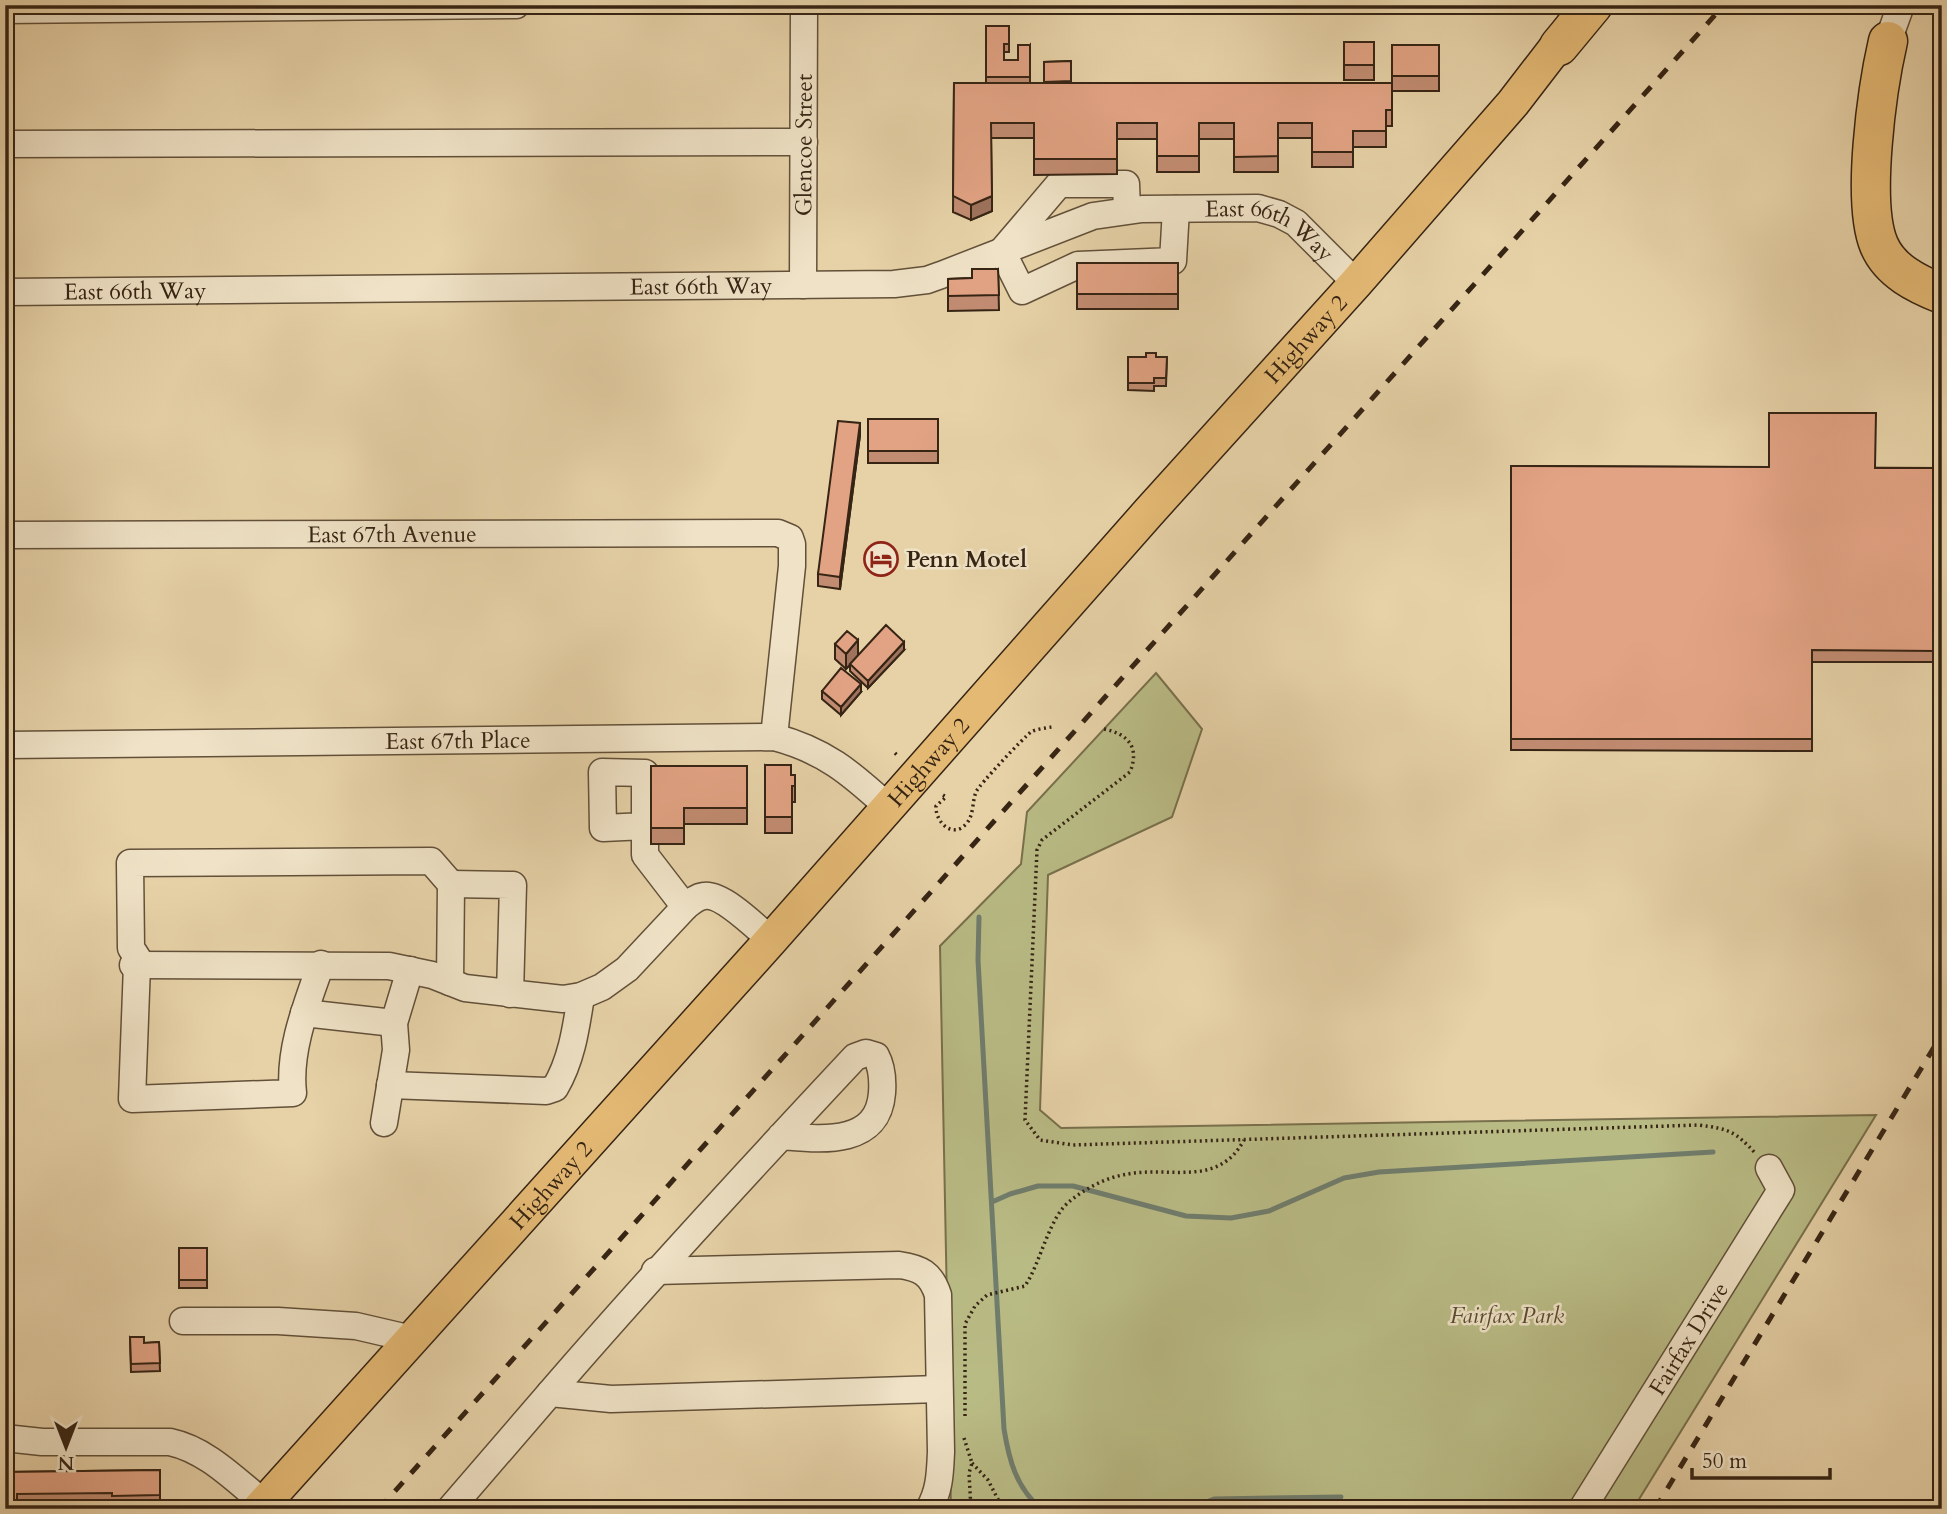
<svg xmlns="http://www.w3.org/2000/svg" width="1947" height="1514" viewBox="0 0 1947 1514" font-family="Cardo,serif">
	<rect width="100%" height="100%" fill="#e7d2a8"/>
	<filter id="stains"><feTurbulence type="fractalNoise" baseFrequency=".00286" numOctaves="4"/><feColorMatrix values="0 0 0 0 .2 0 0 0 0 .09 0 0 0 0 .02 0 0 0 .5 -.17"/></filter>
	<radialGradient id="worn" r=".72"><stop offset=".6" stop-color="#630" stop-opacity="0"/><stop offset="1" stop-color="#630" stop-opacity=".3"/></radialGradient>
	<path fill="#b9bb85" stroke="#78704c" stroke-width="2" d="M1156 673 1202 729 1172 817 1048 875 1040 1110 1061 1128 1876 1115 1633 1509H951L940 946 1021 864 1027 812Z"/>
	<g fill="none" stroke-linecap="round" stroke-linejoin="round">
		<path stroke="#707d6d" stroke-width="5" d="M979 917 978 960 1004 1429C1009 1460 1016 1487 1041 1509
			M992 1202 1010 1194 1038 1186H1073L1186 1216 1231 1218 1269 1211 1344 1178 1379 1172 1713 1152
			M1188 1509 1214 1499 1341 1497"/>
		<g stroke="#625039" stroke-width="29">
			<g id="minor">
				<path d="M5 10 516 5"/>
				<path d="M1888 41 1901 5"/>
				<path d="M5 144 804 142"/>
				<path d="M1127 210 1126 184H1059L1002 251 1022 291 1078 265 1173 261 1176 209"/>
				<path id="s1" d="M803 285 804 5"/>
				<path id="s2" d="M5 292 894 284 927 280 941 275 1093 216 1142 209 1258 208 1279 214 1296 223 1356 283"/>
				<path id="s3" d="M5 535 778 533 790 538 792 544V566L774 737"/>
				<path id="s4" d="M5 745 774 737C824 750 851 773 888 807"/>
				<path d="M645 826 603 828 602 772 645 773V855L685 907"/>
				<path d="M133 965 389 966 432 975 465 988 563 999 581 996 602 987 627 969 685 907C691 902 696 897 704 896 722 893 757 928 771 940"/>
				<path d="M137 965 132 1099 293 1093C288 1050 307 1004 321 964"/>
				<path d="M142 965 131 948 130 863 431 861 451 884"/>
				<path d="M450 982 451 884 513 885 510 994"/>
				<path d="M304 1013 394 1023"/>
				<path d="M390 1085 546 1091 555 1088C572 1059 576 1028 581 996"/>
				<path d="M384 1123 396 1050 394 1023 410 970"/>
				<path d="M655 1271 899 1265C920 1268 931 1273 938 1295L941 1452C940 1472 940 1490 929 1509"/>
				<path d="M183 1321H278L356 1326 412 1339"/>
				<path d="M550 1393C649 1278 752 1167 855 1057L866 1053 876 1056C882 1067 883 1079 882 1093 878 1147 819 1139 781 1136"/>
				<path d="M5 1438 42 1442H170C207 1450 235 1480 264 1503"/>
				<path d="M450 1509 550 1393 611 1399 939 1389"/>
				<path id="s5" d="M1582 1509 1781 1190 1769 1168"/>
			</g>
		</g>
		<g stroke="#362414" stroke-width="36">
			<g id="major">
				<path id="s6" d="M259 1509 771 940 1148 513 1356 283 1513 103 1573 25"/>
			</g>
		</g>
		<g stroke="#362414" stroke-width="41">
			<path id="highway" d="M1888 41C1877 89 1861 202 1879 245 1890 271 1917 284 1942 294
				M1559 46 1593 5"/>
		</g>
		<path stroke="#362414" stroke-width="3.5" stroke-dasharray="2 3.5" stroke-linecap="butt" d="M1104 729C1128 734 1140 747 1130 772L1042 840 1037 850 1025 1120 1040 1140 1073 1145 1699 1125C1729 1129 1735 1131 1756 1154
			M895 753 897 755
			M943 795 946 797 936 806C935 822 953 840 967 823 974 814 972 802 976 792 978 786 1025 736 1031 732 1036 729 1046 728 1052 727
			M965 1416V1324L975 1306 987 1295 1025 1286C1041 1262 1049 1217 1070 1201 1086 1188 1107 1177 1128 1174 1171 1166 1218 1188 1244 1140
			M964 1438 972 1463 969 1473 971 1509
			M972 1463 988 1480 1003 1509"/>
		<use href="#minor" stroke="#efe2c6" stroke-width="26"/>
		<use href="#major" stroke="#e4b974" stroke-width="33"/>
		<use href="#highway" stroke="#e4b974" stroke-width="38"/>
		<path stroke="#362414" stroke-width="5" stroke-dasharray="12 12" stroke-linecap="butt" d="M379 1509 1724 5
			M1655 1509 1942 1034"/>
	</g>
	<path fill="#c28c72" stroke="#362414" stroke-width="2" d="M986 26H1009V52H1004V60H1018L1030 45V83H1044V62L1071 61V83H1392V45H1439V91H1392V126H1386V147H1353V167H1312V138H1278V172H1234V139H1199V172H1157V139H1117V174L1034 175V138H991L992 211 971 220 953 212 954 83H986Z
		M1344 42H1374V80H1344Z
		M1077 263H1178V309H1077Z
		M998 269 999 310 948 311V279L972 278Z
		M1128 357H1167L1166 386H1154V391L1128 390Z
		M868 419H938V463H868Z
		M860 435 840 589 818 586V574Z
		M1511 466 1938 468 1937 662H1812V751L1511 750Z
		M835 644 858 655 904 650 868 688 850 671V665L846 669 835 659Z
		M822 691 861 692 841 715 822 699Z
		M765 765 791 775H795V802H792V833H765Z
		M651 766H747V824H684V844H651Z
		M179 1248H207V1288H179Z
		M130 1337 144 1343 159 1342 160 1371 131 1372Z
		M160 1470V1507L112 1508V1505L17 1506 5 1472Z"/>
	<path fill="#9e725c" stroke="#362414" stroke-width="2" d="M992 196V211L971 220V205Z
		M860 423V435L840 589V577Z
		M858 640V656L846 669V654Z
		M904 642V650L868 688V681Z
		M861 684V692L841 715V707Z"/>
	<path fill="#e2a384" stroke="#362414" stroke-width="2" d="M986 26H1009V44H1004V60H1018V45H1030V77H986Z
		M1344 42H1374V65H1344Z
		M1392 45H1439V76H1392Z
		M1071 61V81L1044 82V62Z
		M954 83H1392V110H1386V131H1353V152H1312V123H1278V156L1234 157V123H1199V156H1157V123H1117V159H1034V123H991L992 196 971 205 953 196Z
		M1077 263H1178V294H1077Z
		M972 269H998L999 295 948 296V279L972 278Z
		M1146 353H1156V357H1167L1166 378H1154V383H1128V357H1146Z
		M1769 413H1876L1875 468H1938L1937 651 1812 650V739H1511V466L1769 467Z
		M868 419H938V451H868Z
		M838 421 860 423 840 577 818 574Z
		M886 625 904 642 868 681 850 664Z
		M847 631 858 640 846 654 835 644Z
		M841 668 861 684 841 707 822 691Z
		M765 765H791V775H795V786H792V817H765Z
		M651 766H747V808H684V828H651Z
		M179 1248H207V1280H179Z
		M130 1337H144V1343L159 1342 160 1363 131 1364Z
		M160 1470V1495L112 1496V1493L17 1494V1509H5V1472Z"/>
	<defs>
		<g id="hotel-ring" transform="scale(1.75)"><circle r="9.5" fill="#efe2c6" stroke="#8f2418" stroke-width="1.5"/><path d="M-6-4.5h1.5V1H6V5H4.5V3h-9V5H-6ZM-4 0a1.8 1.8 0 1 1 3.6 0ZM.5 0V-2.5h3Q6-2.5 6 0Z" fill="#8f2418"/></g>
	</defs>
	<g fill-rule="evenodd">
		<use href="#hotel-ring" x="881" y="559"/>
	</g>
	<g text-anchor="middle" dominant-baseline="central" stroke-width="5" stroke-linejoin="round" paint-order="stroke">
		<g font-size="23" fill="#362414" stroke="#efe2c6">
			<text stroke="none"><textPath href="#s1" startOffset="140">Glencoe Street</textPath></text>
			<text stroke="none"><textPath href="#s2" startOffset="1284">East 66th Way</textPath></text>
			<text stroke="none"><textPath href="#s2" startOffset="696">East 66th Way</textPath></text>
			<text stroke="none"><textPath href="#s2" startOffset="130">East 66th Way</textPath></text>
			<text stroke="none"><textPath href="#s6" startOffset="1570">Highway 2</textPath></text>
			<text stroke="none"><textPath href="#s3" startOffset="387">East 67th Avenue</textPath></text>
			<text stroke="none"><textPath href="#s4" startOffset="453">East 67th Place</textPath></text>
			<text stroke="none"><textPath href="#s6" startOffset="1003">Highway 2</textPath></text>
			<text stroke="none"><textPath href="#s6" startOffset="436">Highway 2</textPath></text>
			<text stroke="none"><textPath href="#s5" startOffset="201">Fairfax Drive</textPath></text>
		</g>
		<g font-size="23" font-weight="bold" fill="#362414" stroke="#efe2c6" text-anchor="start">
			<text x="906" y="559">Penn Motel</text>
		</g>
		<g font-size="23" font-style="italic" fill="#574a30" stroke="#efe2c6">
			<text x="1507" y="1315">Fairfax Park</text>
		</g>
	</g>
	<rect width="1947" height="1514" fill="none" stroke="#e7d2a8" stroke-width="28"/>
	<rect x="7" y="7" width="1933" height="1500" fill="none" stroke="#362414" stroke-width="3.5"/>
	<rect x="14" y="14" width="1919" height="1486" fill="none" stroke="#362414" stroke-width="2"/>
	<g transform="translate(66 1447) rotate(180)" stroke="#efe2c6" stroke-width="5" paint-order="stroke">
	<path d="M0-5L12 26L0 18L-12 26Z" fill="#362414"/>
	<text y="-10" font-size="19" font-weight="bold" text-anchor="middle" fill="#362414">N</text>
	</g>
	<path d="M1692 1468v10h138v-10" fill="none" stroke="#362414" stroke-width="3.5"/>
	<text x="1702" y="1468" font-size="21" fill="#362414" stroke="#efe2c6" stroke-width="5" paint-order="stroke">50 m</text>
	<rect width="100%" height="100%" filter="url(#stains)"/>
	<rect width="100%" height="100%" fill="url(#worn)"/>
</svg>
